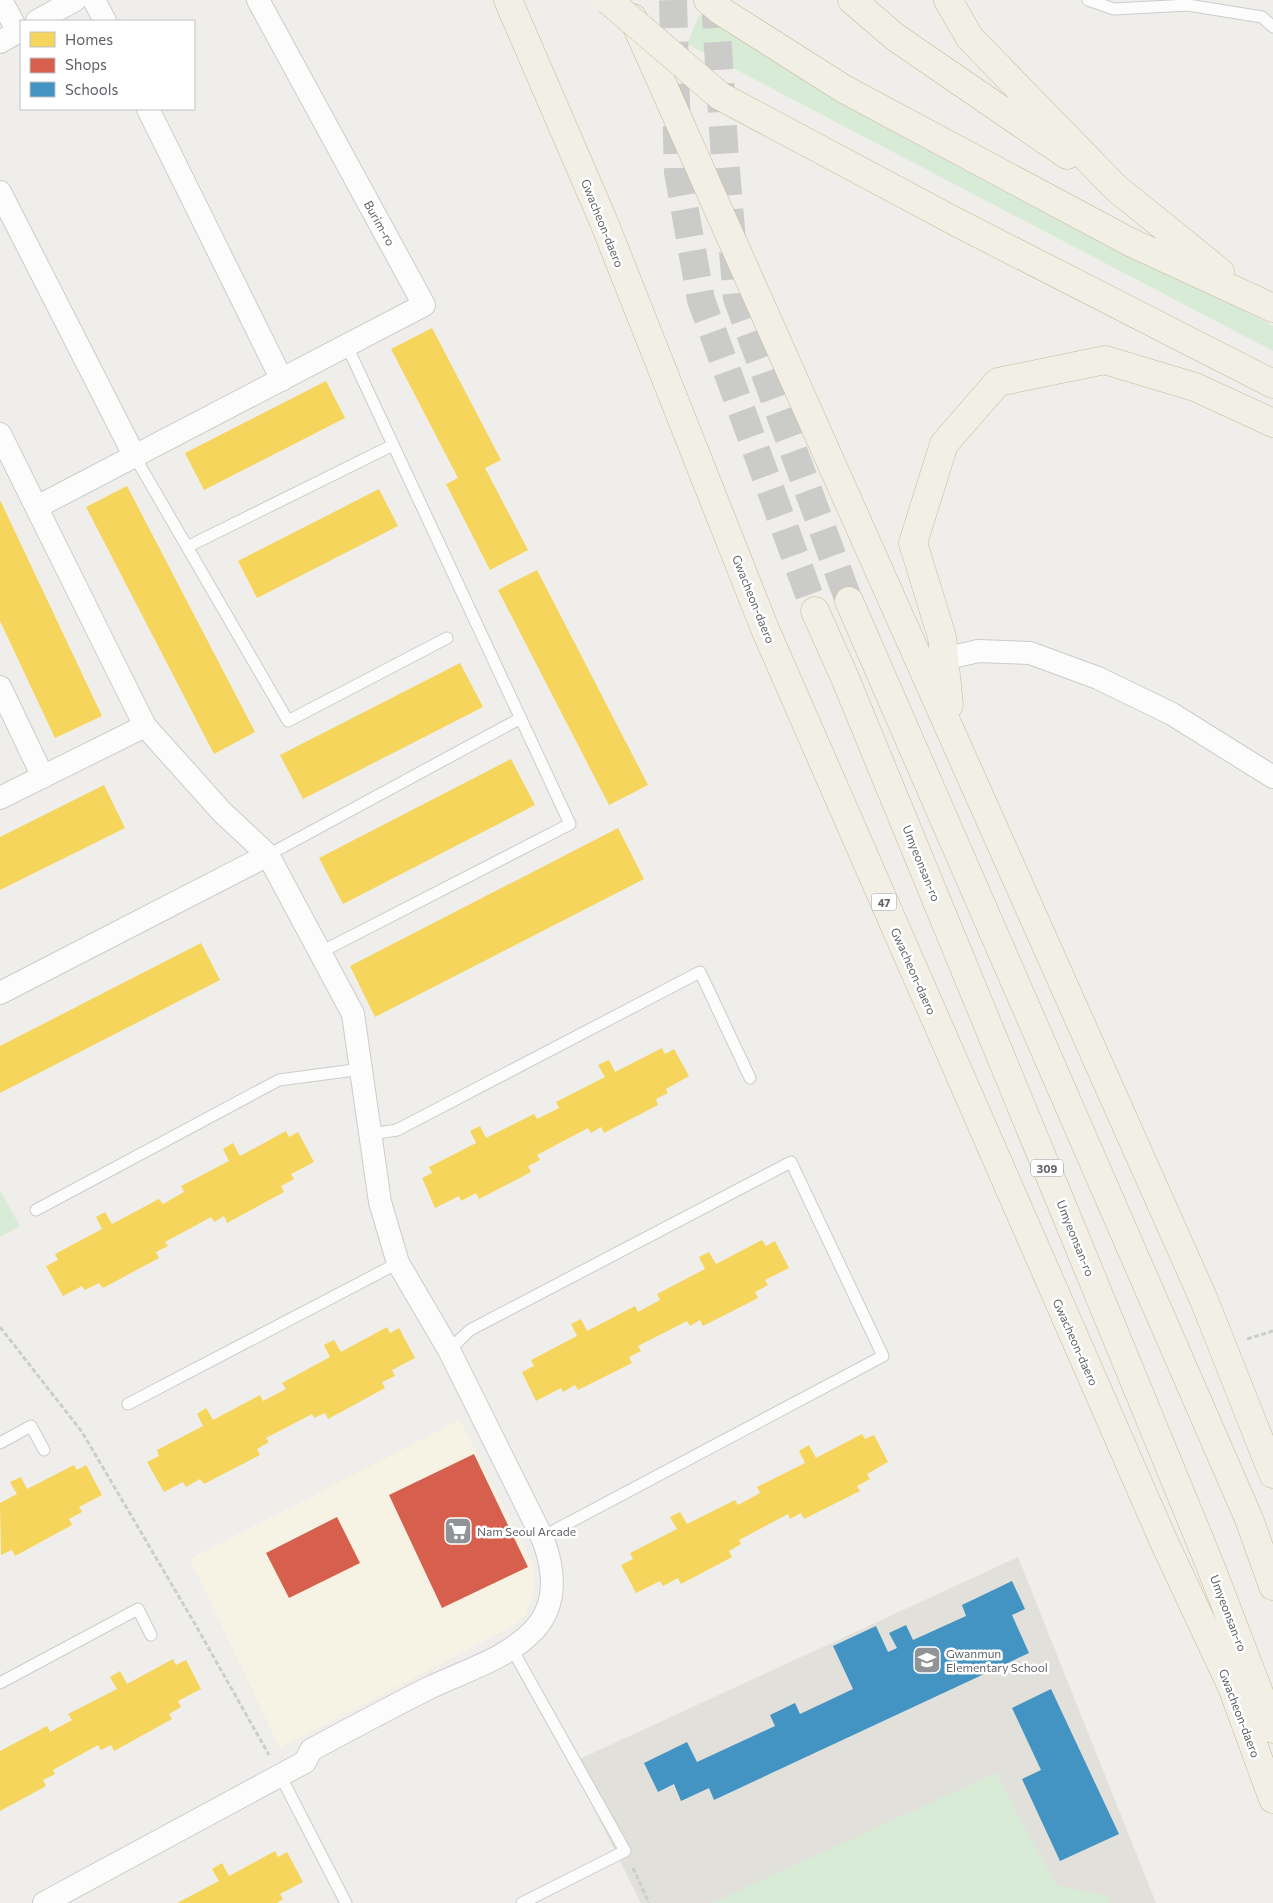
<svg xmlns="http://www.w3.org/2000/svg" width="1273" height="1903" viewBox="0 0 1273 1903" font-family="Commissioner,sans-serif">
	<rect width="100%" height="100%" fill="#efeeea"/>
	<path fill="#f7f3e4" d="M460 1420 533 1565 535 1585 526 1615 515 1625 280 1748 190 1559Z"/>
	<path fill="#e2e0da" d="M1018 1557 1156 1903H641L571 1763Z"/>
	<path fill="#d8ebd6" d="M699 15 777 60 1273 326V351L687 44Z
		M0 1190 20 1226 0 1237Z
		M996 1773 1056 1885 1108 1896 1109 1903H712Z"/>
	<path fill="#f6d55c" d="M432 328 501 460 485 468 528 550 490 570 446 484 458 478 391 349Z
		M326 381 345 418 204 490 185 453Z
		M127 486 255 732 214 754 86 507Z
		M379 489 398 526 257 598 238 561Z
		M0 500 102 716 55 738 0 621Z
		M537 570 648 785 609 805 498 590Z
		M460 663 483 707 303 799 280 755Z
		M511 759 535 805 343 904 319 858Z
		M104 785 125 828 0 890V837Z
		M618 828 644 879 375 1017 350 966Z
		M201 943 220 980 0 1093V1046Z
		M662 1048 665 1054 674 1049 689 1076 666 1089 668 1093 656 1099 658 1105 604 1133 601 1127 591 1133 588 1128 537 1155 540 1160 528 1166 531 1172 479 1199 476 1193 461 1201 459 1196 435 1208 422 1178 432 1173 429 1167 476 1143 470 1131 480 1126 486 1138 534 1114 537 1119 559 1108 556 1102 605 1077 598 1065 609 1060 615 1072Z
		M286 1131 289 1137 298 1132 314 1162 291 1174 294 1179 281 1186 284 1192 227 1223 224 1216 214 1222 211 1217 165 1242 168 1246 156 1252 159 1258 103 1288 99 1283 85 1290 82 1286 63 1296 46 1266 58 1260 55 1254 102 1229 96 1217 105 1212 112 1224 159 1199 163 1204 184 1192 181 1186 229 1161 223 1149 233 1143 240 1156Z
		M762 1240 766 1246 775 1241 789 1268 765 1280 768 1285 755 1292 758 1298 703 1326 700 1320 690 1326 687 1321 638 1346 641 1351 629 1357 632 1363 578 1390 575 1385 563 1392 561 1388 536 1401 522 1372 534 1366 531 1360 577 1336 571 1324 581 1319 587 1331 635 1306 638 1312 660 1300 657 1294 705 1269 699 1257 709 1252 716 1264Z
		M387 1327 390 1333 399 1328 415 1358 392 1370 395 1376 382 1382 385 1388 328 1419 325 1413 314 1418 312 1414 266 1438 269 1442 257 1449 260 1455 204 1484 200 1479 186 1487 183 1482 164 1492 147 1462 159 1456 157 1450 203 1426 197 1414 206 1408 213 1420 260 1395 263 1401 286 1389 282 1383 330 1357 324 1345 334 1340 341 1352Z
		M862 1434 865 1439 874 1435 888 1462 867 1474 870 1479 857 1486 860 1491 804 1519 801 1513 790 1519 788 1514 739 1540 741 1544 729 1551 732 1557 681 1584 678 1578 663 1586 660 1581 636 1593 621 1565 633 1559 630 1553 677 1529 670 1517 680 1512 687 1524 735 1500 738 1505 760 1493 757 1487 805 1463 799 1451 809 1445 816 1458Z
		M74 1465 77 1470 86 1465 102 1495 79 1507 82 1512 69 1519 72 1525 15 1556 12 1550 1 1555 0 1503 17 1494 10 1482 21 1477 27 1489Z
		M173 1659 176 1665 186 1660 201 1689 178 1701 181 1707 169 1714 172 1719 114 1751 111 1745 101 1750 98 1745 53 1770 55 1774 43 1780 46 1786 0 1811V1751L47 1726 50 1732 72 1720 68 1714 117 1689 110 1677 120 1671 127 1684Z
		M275 1851 278 1857 287 1852 303 1882 280 1894 283 1899 277 1903H177L219 1881 212 1869 222 1863 229 1876Z"/>
	<path fill="#d6604d" d="M474 1454 528 1567 442 1608 389 1495Z
		M337 1517 360 1563 289 1598 266 1553Z"/>
	<path fill="#4393c3" d="M1012 1581 1025 1609 1012 1615 1029 1653 714 1800 709 1788 681 1801 674 1784 658 1792 644 1763 687 1742 697 1762 775 1726 770 1715 795 1703 800 1714 853 1689 833 1646 876 1626 888 1652 897 1648 889 1633 906 1625 913 1640 966 1616 962 1605Z
		M1051 1689 1119 1834 1060 1861 1022 1779 1041 1770 1012 1708Z"/>
	<g fill="none" stroke-linecap="round" stroke-linejoin="round">
		<path stroke="#cbcbca" stroke-width="28" stroke-dasharray="28 14" stroke-linecap="butt" d="M673 0 678 172 701 300 815 611
			M715 0 725 160 737 298 849 601"/>
		<g stroke="#cbcccc" stroke-width="13">
			<path id="service" d="M1088 0 1114 9 1188 5 1262 17 1273 27
				M135 457 288 721 447 638
				M187 547 393 445
				M268 855 521 718
				M321 952 570 824 347 346
				M371 1134 397 1130 700 972 750 1078
				M36 1210 279 1080 362 1069
				M449 1350 470 1330 791 1162 883 1356 542 1537
				M128 1404 398 1263
				M0 1443 31 1426 44 1450
				M512 1649 625 1851 522 1903
				M0 1683 138 1609 151 1635
				M280 1775 346 1903"/>
		</g>
		<g stroke="#cbcccc" stroke-width="24">
			<path id="minor" d="M1 0 18 32
				M94 0 105 21
				M37 21 75 0
				M0 42 21 30
				M148 109 282 380
				M0 192 135 457
				M0 434 145 726 222 812 268 855 353 1014 380 1202 398 1263 449 1350 542 1537C554 1567 559 1603 534 1630 507 1659 464 1671 429 1688 389 1708 350 1729 311 1750L305 1762 44 1903
				M37 507 424 305 258 0
				M944 659 978 651 1030 653 1098 678 1172 714 1273 777
				M0 687 43 777
				M0 798 145 726
				M0 993 268 855"/>
		</g>
		<g stroke="#c8b996" stroke-width="29">
			<path id="trunk" d="M508 0 603 220 765 629 1164 1542 1232 1687 1273 1799
				M708 0 721 11 844 89 1130 242 1273 308
				M852 0 895 37 1067 155
				M948 0 970 38 1116 188 1220 272
				M633 18 1204 1300 1273 1474
				M958 223 1273 384
				M849 601 1249 1519 1273 1586
				M815 611 845 678 1210 1565 1273 1729
				M949 705 942 637 913 543 944 444 998 382 1105 360 1195 387 1273 423"/>
		</g>
		<path stroke="#cacfcc" stroke-width="3" stroke-dasharray="5 2.5" stroke-linecap="butt" d="M0 1327 82 1432 195 1624 269 1755
			M1247 1339 1273 1331
			M633 1868 649 1903"/>
		<use href="#service" stroke="#fdfcfc" stroke-width="11"/>
		<use href="#minor" stroke="#fdfcfc" stroke-width="22"/>
		<use href="#trunk" stroke="#f2f0e6" stroke-width="28"/>
		<g stroke="#c8b996" stroke-width="29" stroke-linecap="butt">
			<path id="trunk-bridge" d="M608 0 720 96 958 223"/>
		</g>
		<use href="#trunk-bridge" stroke="#f2f0e6" stroke-width="28"/>
	</g>
	<defs>
		<g id="supermarket-square" transform="scale(1.4375)"><rect x="-9" y="-9" width="18" height="18" rx="4" fill="#919496" stroke="#fff"/><path d="M-6-5.5h2.5l.6 2H6L4.5 2H-2.5L-4.4-4H-6ZM-1.5 3.2a1.3 1.3 0 1 0 .1 0ZM3 3.2a1.3 1.3 0 1 0 .1 0Z" fill="#fff"/></g>
		<g id="school-square" transform="scale(1.4375)"><rect x="-9" y="-9" width="18" height="18" rx="4" fill="#919496" stroke="#fff"/><path d="M0-5L7-2L0 1L-7-2ZM-4 1L0 2.5L4 1V4Q0 6-4 4Z" fill="#fff"/></g>
	</defs>
	<g fill-rule="evenodd">
		<use href="#supermarket-square" x="458" y="1531"/>
		<use href="#school-square" x="927" y="1660"/>
	</g>
	<g text-anchor="middle" dominant-baseline="central" stroke-width="5" stroke-linejoin="round" paint-order="stroke">
		<g fill="#fff" stroke="#8f9295" stroke-width="1">
			<rect x="871.5" y="893.5" width="25" height="17" rx="4"/>
			<rect x="1031" y="1159.5" width="32" height="17" rx="4"/>
		</g>
		<g font-size="11" font-weight="bold" fill="#5f6368">
			<text x="884" y="902">47</text>
			<text x="1047" y="1168">309</text>
		</g>
		<g font-size="12" fill="#5f6368" stroke="#fff">
			<text transform="translate(380 223) rotate(61)">Burim-ro</text>
			<text transform="translate(603 223) rotate(68)">Gwacheon-daero</text>
			<text transform="translate(754 599) rotate(68)">Gwacheon-daero</text>
			<text transform="translate(922 863) rotate(68)">Umyeonsan-ro</text>
			<text transform="translate(914 971) rotate(66)">Gwacheon-daero</text>
			<text transform="translate(1076 1238) rotate(68)">Umyeonsan-ro</text>
			<text transform="translate(1076 1342) rotate(66)">Gwacheon-daero</text>
			<text transform="translate(1229 1613) rotate(69)">Umyeonsan-ro</text>
			<text transform="translate(1240 1713) rotate(69)">Gwacheon-daero</text>
		</g>
		<g font-size="12" fill="#5f6368" stroke="#fff" text-anchor="start">
			<text x="477" y="1531">Nam Seoul Arcade</text>
			<text x="946" y="1653">Gwanmun<tspan x="946" dy="14">Elementary School</tspan></text>
		</g>
	</g>
	<rect x="20" y="20" width="175" height="90" fill="#ffffff" stroke="#bfc1c3"/>
	<rect x="30" y="32" width="25" height="15" fill="#f6d55c" stroke="#bfc1c3"/>
	<text x="65" y="45" font-size="15" fill="#5f6368">Homes</text>
	<rect x="30" y="58" width="25" height="15" fill="#d6604d" stroke="#bfc1c3"/>
	<text x="65" y="70" font-size="15" fill="#5f6368">Shops</text>
	<rect x="30" y="82" width="25" height="15" fill="#4393c3" stroke="#bfc1c3"/>
	<text x="65" y="95" font-size="15" fill="#5f6368">Schools</text>
</svg>
